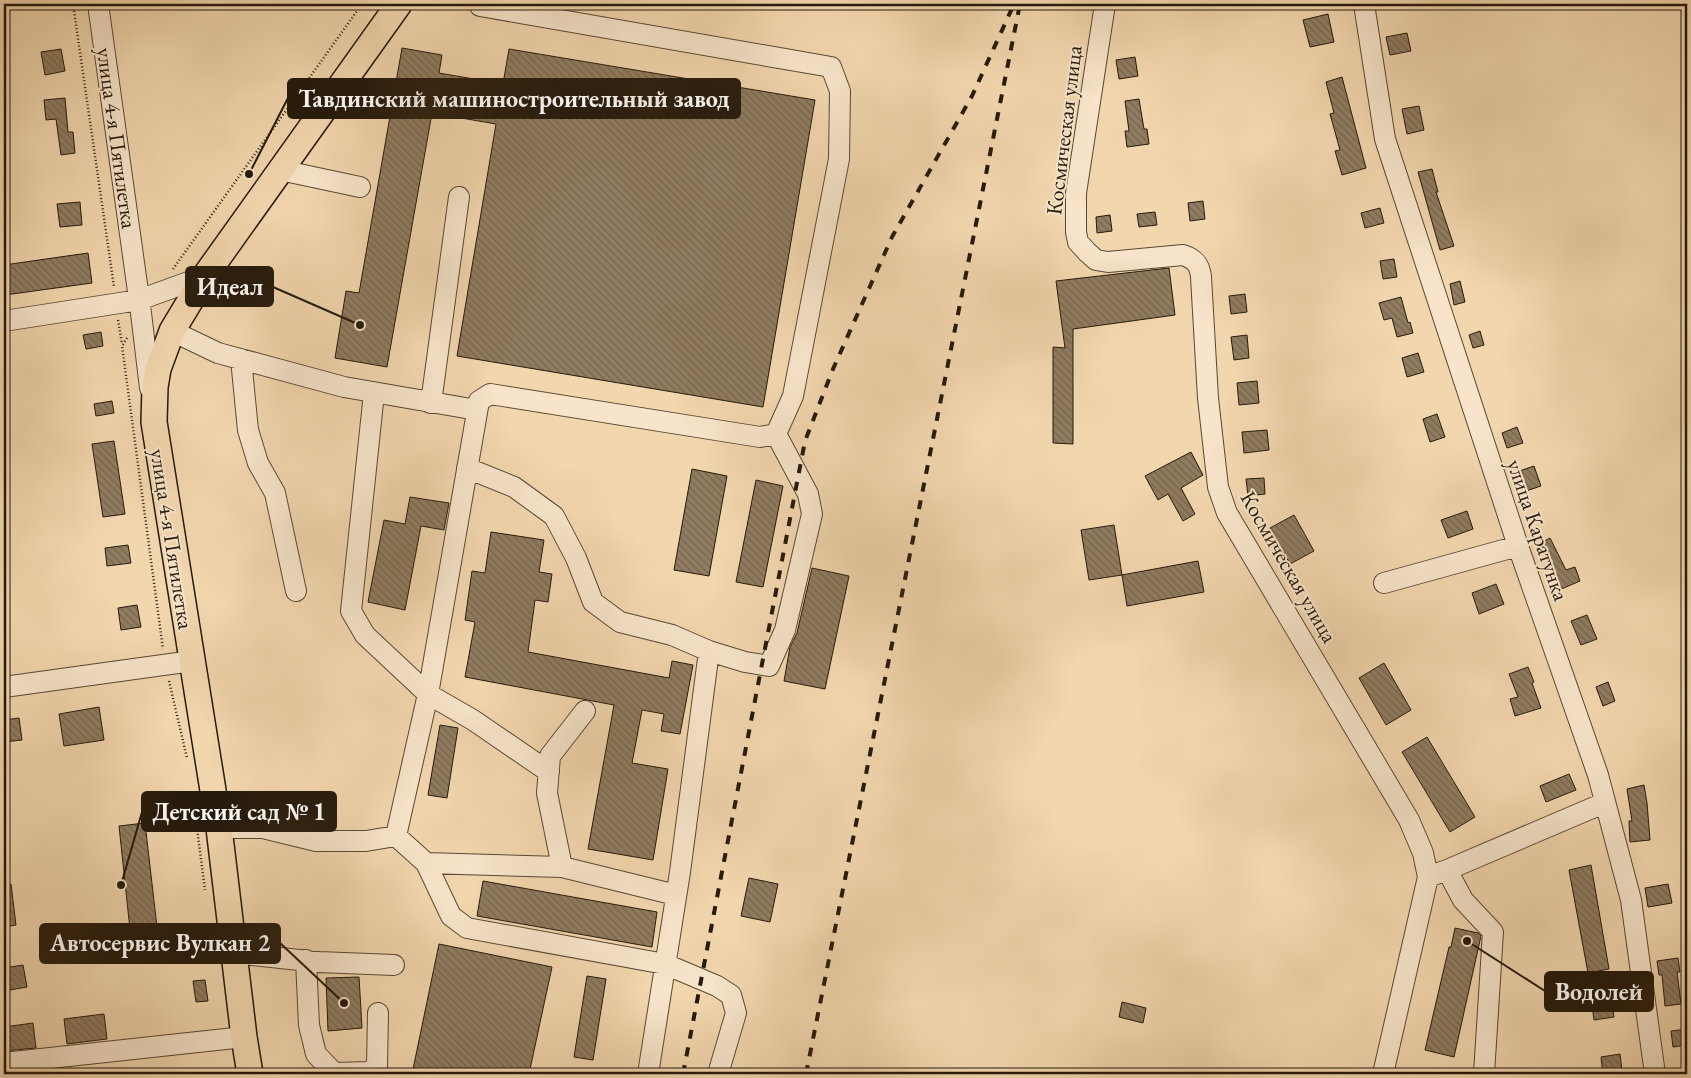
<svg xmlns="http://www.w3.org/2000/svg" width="1691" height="1078" viewBox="0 0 1691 1078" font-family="'EB Garamond',serif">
	<defs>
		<pattern id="building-back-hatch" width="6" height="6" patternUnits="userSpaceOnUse" patternTransform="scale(1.25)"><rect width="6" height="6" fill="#907c60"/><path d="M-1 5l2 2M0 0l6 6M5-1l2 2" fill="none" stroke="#75654e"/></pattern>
	</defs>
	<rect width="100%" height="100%" fill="#f2d6ae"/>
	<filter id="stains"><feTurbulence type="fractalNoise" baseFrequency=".004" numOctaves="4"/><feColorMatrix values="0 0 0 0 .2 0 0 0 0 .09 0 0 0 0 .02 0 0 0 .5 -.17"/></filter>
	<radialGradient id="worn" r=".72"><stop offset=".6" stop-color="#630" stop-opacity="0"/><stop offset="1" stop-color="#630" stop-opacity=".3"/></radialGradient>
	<path fill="url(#building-back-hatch)" stroke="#251a0c" d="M1328 14 1334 42 1310 47 1303 20Z
		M1407 33 1411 51 1390 55 1386 37Z
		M402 48 442 55 439 73 503 84 509 49 815 100 763 407 457 356 496 124 432 113 387 367 335 358 346 291 359 293Z
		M61 49 65 71 45 75 41 52Z
		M1135 57 1138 76 1119 79 1116 60Z
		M1342 77 1366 168 1342 175 1335 151 1340 150 1330 114 1334 113 1326 82Z
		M65 98 68 132H73L75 153 61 155 56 119 46 120 44 100Z
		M1139 99 1144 129H1147L1149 144 1127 147 1125 131H1129L1125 101Z
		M1419 106 1424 130 1407 134 1402 109Z
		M1432 169 1438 192H1436L1454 246 1440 250 1418 172Z
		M1203 201 1205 219 1190 221 1188 203Z
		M80 202 82 225 60 227 57 204Z
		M1380 208 1384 223 1365 228 1361 213Z
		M1155 212 1157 225 1139 227 1137 214Z
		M1110 215 1112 231 1097 233 1096 217Z
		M88 253 92 283 5 295 4 265Z
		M1394 259 1397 277 1383 279 1380 261Z
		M1169 268 1175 315 1073 329V444L1053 443V347L1065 348 1056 281Z
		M1460 281 1465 302 1454 305 1450 284Z
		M1245 294 1247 312 1231 314 1229 296Z
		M1401 297 1408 323 1410 322 1413 333 1397 337 1392 318 1384 320 1379 303Z
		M1480 331 1484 345 1473 348 1469 335Z
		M101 332 103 346 86 349 83 335Z
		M1247 335 1249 358 1234 360 1231 337Z
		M1418 353 1424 372 1407 377 1402 358Z
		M1257 381 1259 403 1239 405 1237 383Z
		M112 401 114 413 96 416 94 404Z
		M1437 414 1445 437 1430 442 1423 419Z
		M1517 427 1523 443 1507 448 1502 433Z
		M1267 430 1269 450 1244 453 1242 432Z
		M114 441 125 514 103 517 92 444Z
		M1191 452 1203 475 1181 488 1195 514 1183 521 1168 494 1158 500 1145 476Z
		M1534 466 1541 486 1517 494 1511 474Z
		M692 469 727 476 709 576 674 570Z
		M1264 478 1265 494 1248 496 1246 479Z
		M756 480 783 486 763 587 736 582Z
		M410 497 449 503 444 530 421 526 405 610 368 602 384 520 405 524Z
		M1467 511 1473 529 1448 538 1441 520Z
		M1294 515 1314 551 1290 564 1270 528Z
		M1114 525 1122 575 1089 580 1081 530Z
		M491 532 544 540 539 572 552 574 548 602 535 600 528 652 669 678 672 661 693 665 680 734 661 731 664 714 642 710 632 763 668 769 653 860 588 849 614 705 465 677 475 622 465 620 472 571 485 573Z
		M1550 538 1566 570 1575 567 1580 581 1559 590 1553 576 1555 575 1539 544Z
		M128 545 131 563 107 566 105 548Z
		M1198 561 1204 592 1127 606 1122 575Z
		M812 568 849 576 825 689 784 681 790 647 797 633Z
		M1496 584 1504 604 1479 614 1472 593Z
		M137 605 141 627 121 630 118 608Z
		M1587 615 1597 639 1581 645 1571 621Z
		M1384 663 1411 710 1386 725 1359 678Z
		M1528 667 1534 682 1532 683 1541 708 1515 716 1510 699 1518 697 1509 674Z
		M1608 682 1615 701 1603 706 1596 687Z
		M99 707 104 740 64 746 59 714Z
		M19 718 22 740 4 742V720Z
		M440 725 458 728 447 798 428 795Z
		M1427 737 1475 817 1450 832 1402 752Z
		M1569 774 1576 790 1546 802 1540 786Z
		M1644 785 1647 803 1650 840 1630 842 1629 821H1632L1627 789Z
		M145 823 158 936 131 939 119 826Z
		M1591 865 1609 969 1588 973 1569 870Z
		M749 878 778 884 770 922 741 916Z
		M483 881 657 912 652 947 477 916Z
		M11 884 16 925 4 927V885Z
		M1668 884 1672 903 1648 907 1645 888Z
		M1455 928 1478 933 1481 936 1454 1057 1425 1050 1449 947H1451Z
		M439 944 552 967 529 1074H412Z
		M1678 958 1680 972H1677L1681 1004 1665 1006 1662 975H1659L1657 961Z
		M23 965 27 987 4 991V968Z
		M587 976 606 979 593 1060 574 1057Z
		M359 977 362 1028 328 1031 326 978Z
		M205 980 208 1001 196 1002 193 981Z
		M1611 995 1614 1017 1594 1020 1591 998Z
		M1122 1002 1146 1008 1143 1023 1119 1017Z
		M104 1014 107 1039 67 1044 64 1019Z
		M33 1023 36 1048 4 1051V1027Z
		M1687 1029V1045L1673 1047 1671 1031Z
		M1620 1054 1622 1071 1603 1074 1601 1057Z"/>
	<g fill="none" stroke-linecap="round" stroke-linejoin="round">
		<g stroke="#584934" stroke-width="22">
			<path id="minor" d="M98 4 141 313 150 388
				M1105 4 1076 193V232L1078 242 1087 252 1096 260 1108 262 1183 255C1195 259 1200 265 1201 277L1208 398 1218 487 1227 513 1409 820 1423 853 1428 877 1447 870 1463 900 1493 932 1484 1074
				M1364 4 1385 139 1518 546 1598 775 1631 900 1655 1074
				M280 170 360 187
				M4 321 139 300 205 276
				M172 331 218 353 344 387 477 410
				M241 359 248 430 258 463 275 493 296 591
				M374 393 351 611 365 635 428 694 473 720 549 772
				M431 403 459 197
				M467 468 514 487 554 516 576 558 593 602 620 622 672 635 709 651 745 662 769 666 785 630 812 514 808 494 776 434
				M1384 583 1518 546
				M4 687 192 661
				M219 828H263L316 841H366L396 836 426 863 451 916 467 928 665 964 717 986 731 995 736 1013 718 1074
				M396 836 428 694 479 401 490 394 760 437 776 434 793 396 839 159 840 91 831 67 480 6
				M426 863 562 867 676 895
				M562 867 547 793 550 756 585 711
				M1447 870 1604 803
				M234 953 318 962 394 965
				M306 960 309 1025 316 1054 334 1073 369 1072 377 1066 378 1013
				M4 1063 244 1037
				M648 1074 680 872 709 651
				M1383 1074 1428 877"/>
		</g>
		<g stroke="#251a0c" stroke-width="28">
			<path id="major" d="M250 1074 244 1037 219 828 154 422 155 387 158 369 172 331 205 276 399 4"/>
		</g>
		<path stroke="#251a0c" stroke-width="2.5" stroke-dasharray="1 2.5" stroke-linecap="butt" d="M73 4 114 287
			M173 269 362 4
			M118 320 122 344
			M127 338 122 346 163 649
			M169 681 187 758
			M195 813 205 890"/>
		<use href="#minor" stroke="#f7e4ca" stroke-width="20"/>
		<use href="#major" stroke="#f2d6ae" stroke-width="25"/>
		<path stroke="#251a0c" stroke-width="4" stroke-dasharray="9 9" stroke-linecap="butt" d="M683 1074 805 441 833 369 892 237 972 96 1014 4
			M806 1074 1020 4"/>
	</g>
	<g text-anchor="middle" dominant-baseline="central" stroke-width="4" stroke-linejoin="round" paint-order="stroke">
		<g font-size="22" fill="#251a0c" stroke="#f7e4ca">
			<text transform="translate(1064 130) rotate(-83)">Космическая улица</text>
			<text transform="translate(117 138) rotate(82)">улица 4-я Пятилетка</text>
			<text transform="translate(1538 530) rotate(71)">улица Каратунка</text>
			<text transform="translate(172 539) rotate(81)">улица 4-я Пятилетка</text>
			<text transform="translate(1289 567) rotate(60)">Космическая улица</text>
		</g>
	</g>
	<path fill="none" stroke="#251a0c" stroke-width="2" d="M249 174L288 98M360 325L273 287M121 885L142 812M344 1003L280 943M1467 941L1545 991"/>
	<g fill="#251a0c" stroke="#f7e4ca" stroke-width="2">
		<circle cx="249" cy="174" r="5"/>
		<circle cx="360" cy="325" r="5"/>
		<circle cx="121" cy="885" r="5"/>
		<circle cx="344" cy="1003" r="5"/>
		<circle cx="1467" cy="941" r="5"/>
	</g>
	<g fill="#251a0c" stroke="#251a0c" stroke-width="2">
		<rect x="288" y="79" width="452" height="39" rx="5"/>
		<rect x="186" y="267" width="87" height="39" rx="5"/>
		<rect x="142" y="792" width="194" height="39" rx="5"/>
		<rect x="40" y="924" width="240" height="39" rx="5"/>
		<rect x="1545" y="972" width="108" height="39" rx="5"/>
	</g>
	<g font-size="24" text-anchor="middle" font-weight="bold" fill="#fff">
		<text x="514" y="107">Тавдинский машиностроительный завод</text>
		<text x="230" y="295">Идеал</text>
		<text x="239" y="820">Детский сад № 1</text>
		<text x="160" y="951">Автосервис Вулкан 2</text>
		<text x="1599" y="1000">Водолей</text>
	</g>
	<rect width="1691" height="1078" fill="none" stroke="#f2d6ae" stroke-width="20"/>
	<rect x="5" y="5" width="1681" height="1068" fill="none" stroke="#251a0c" stroke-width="2.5"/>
	<rect x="10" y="10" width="1671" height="1058" fill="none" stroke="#251a0c"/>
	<rect width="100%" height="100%" filter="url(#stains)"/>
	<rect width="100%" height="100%" fill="url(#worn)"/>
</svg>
